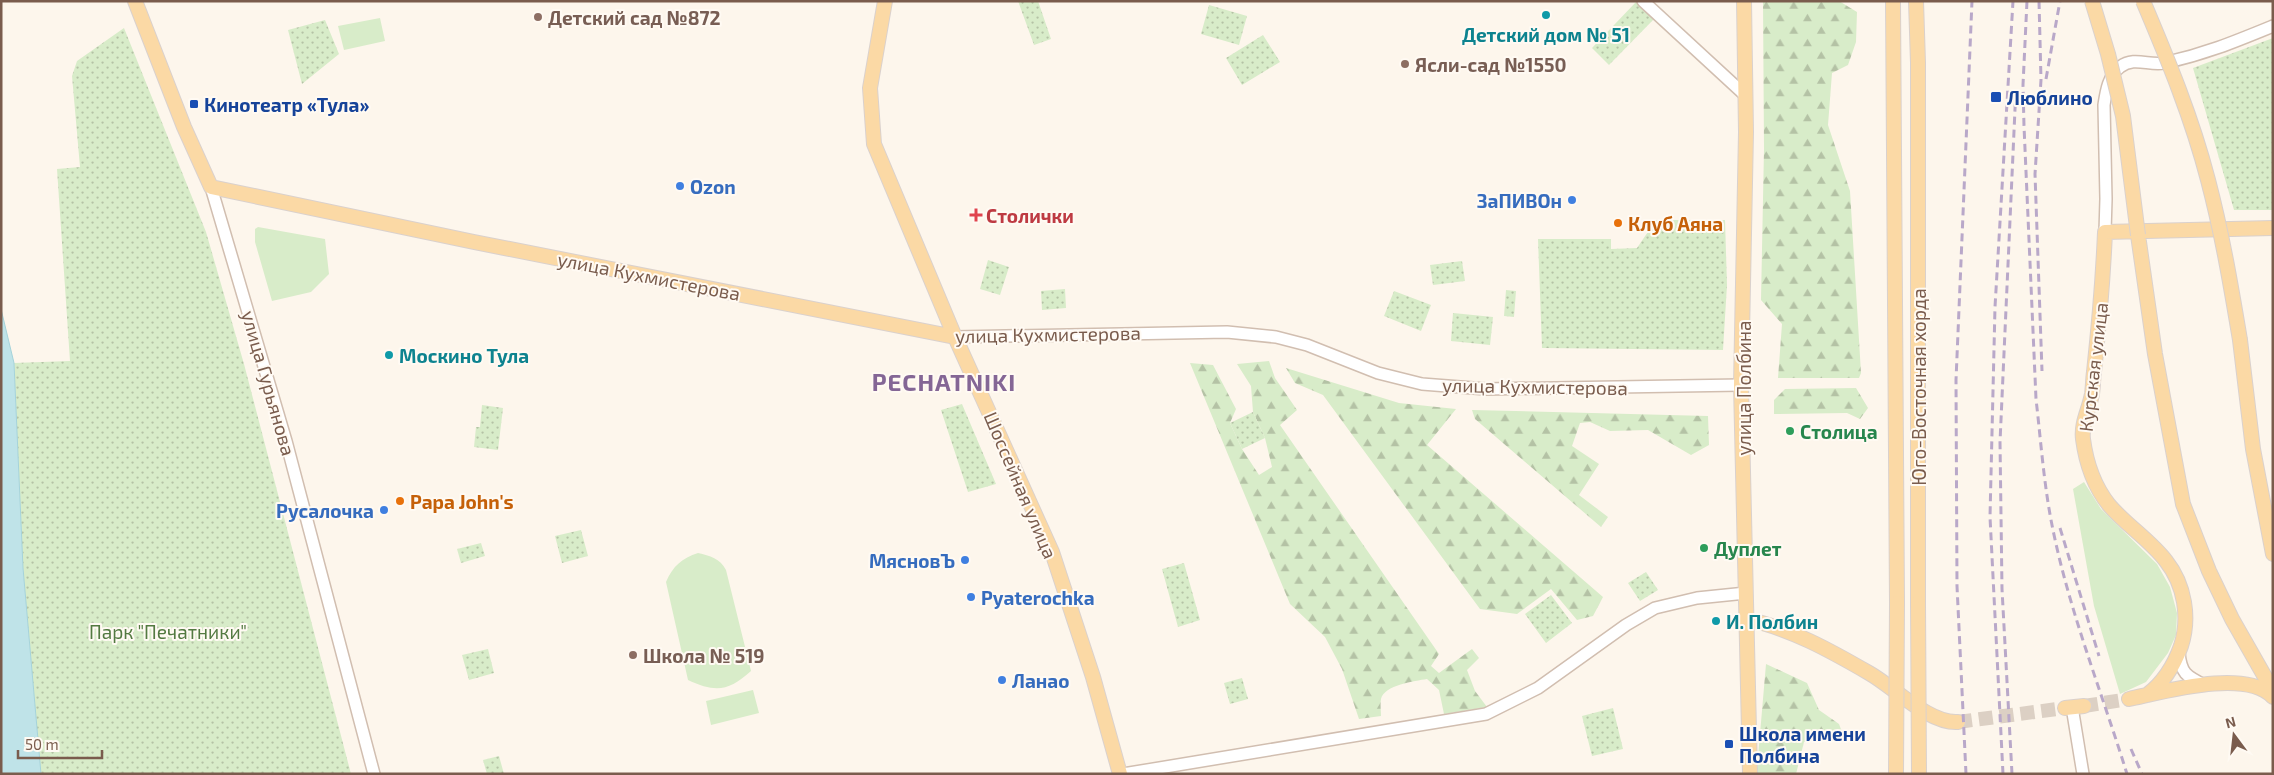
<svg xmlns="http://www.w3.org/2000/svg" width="2274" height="775" viewBox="0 0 2274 775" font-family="'Exo 2',sans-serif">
	<defs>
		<pattern id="forest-firs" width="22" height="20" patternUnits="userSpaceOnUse" patternTransform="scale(1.25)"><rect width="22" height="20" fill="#d8ecc9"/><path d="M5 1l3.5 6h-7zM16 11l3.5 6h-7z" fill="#b4c2a5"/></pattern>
		<pattern id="park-dots" width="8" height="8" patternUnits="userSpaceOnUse" patternTransform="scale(1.25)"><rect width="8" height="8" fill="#d8ecc9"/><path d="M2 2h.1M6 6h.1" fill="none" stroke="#b4c2a5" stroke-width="1.8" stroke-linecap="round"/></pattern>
	</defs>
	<rect width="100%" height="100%" fill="#fdf6ec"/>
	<path fill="#d8ecc9" d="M380 18 385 41 344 50 338 26Z
		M258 227 325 239 329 274 311 292 272 301 255 242V229Z
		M2084 482 2101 509 2157 564 2170 587 2177 613 2176 635 2168 653 2146 682 2120 694 2094 606 2073 489Z
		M698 553C710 556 720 558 726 570L751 671C729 691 716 693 688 680L666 582C673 566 682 558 698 553Z
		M753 690 759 713 711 725 706 701Z"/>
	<path fill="url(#forest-firs)" d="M1763 1H1839L1857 12 1856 42 1848 65 1832 73 1828 125 1850 191 1861 373 1859 378H1778L1782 324 1761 300 1764 149Z
		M1269 361 1275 378 1297 410 1280 425 1439 654 1431 666 1439 673 1472 649 1479 658 1467 670 1475 691 1487 707 1444 714 1439 690 1427 679C1415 681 1384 685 1381 699 1380 704 1381 711 1381 716L1359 719 1342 669 1325 637 1290 604 1190 363 1213 365 1236 409 1230 423 1242 449 1259 475 1272 467 1265 438 1253 412 1251 386 1237 364Z
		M1286 368 1399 403 1456 409 1427 445 1603 597 1593 616 1577 620 1551 589 1517 614 1480 609 1323 395 1295 383Z
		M1856 388 1868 408 1860 419 1847 413 1774 414V400L1785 389Z
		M1472 410 1708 416 1709 445 1691 455 1648 430 1610 431 1590 422 1580 423 1572 446 1599 464 1579 495 1608 517 1601 527 1475 419Z
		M1766 664 1807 683 1819 710 1839 724 1842 732 1804 742 1796 774H1758L1757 769Z"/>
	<path fill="url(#park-dots)" d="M1018 1H1038L1051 39 1034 45Z
		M1636 2 1654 19 1609 65 1592 48Z
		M1209 5 1247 16 1239 45 1201 34Z
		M325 20 339 54 302 84 288 30Z
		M124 28 206 232 244 364 351 774H41L23 568 14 363 70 361 57 169 80 167 72 76 77 61Z
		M1263 35 1280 62 1242 85 1226 58Z
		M2273 38V210H2234L2193 68Z
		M1656 220H1725L1727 285 1723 350 1542 348 1538 239H1611V249L1637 248Z
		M988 260 1009 267 1000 295 980 289Z
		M1462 261 1465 281 1433 285 1430 265Z
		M1065 289 1066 308 1042 310 1041 291Z
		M1506 290 1516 291 1514 317 1504 316Z
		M1394 291 1431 305 1421 331 1384 316Z
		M1453 313 1493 317 1490 345 1451 341Z
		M962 404 996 484 968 492 941 410Z
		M482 405 503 408 498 450 474 447 476 427H480Z
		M1253 412 1265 438 1242 449 1230 423Z
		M581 530 588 556 562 563 555 536Z
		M481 543 485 556 461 563 457 549Z
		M1184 563 1200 620 1178 627 1162 569Z
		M1646 572 1658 590 1640 601 1628 583Z
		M1551 595 1572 623 1546 643 1525 614Z
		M488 649 494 673 469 680 462 655Z
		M1242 678 1248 699 1230 704 1224 683Z
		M1613 708 1623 749 1592 756 1582 716Z
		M499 756 504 774H487L483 760Z"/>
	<path fill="#bfe3e8" stroke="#a5d3da" d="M1 309 14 363 23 568 41 774H1Z"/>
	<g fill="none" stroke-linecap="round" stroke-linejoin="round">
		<path stroke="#dcd0c4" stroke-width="14" stroke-dasharray="14 7" stroke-linecap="butt" d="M2084 706 2129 699
			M1958 722 2065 708"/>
		<g stroke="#d1beb0" stroke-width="14">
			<path id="minor" d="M1643 1 1745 95
				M211 187 286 441 374 774
				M2105 232 2106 199 2104 105C2106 92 2108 76 2120 67 2134 56 2149 66 2164 63 2205 54 2234 42 2273 26
				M955 337 1227 332 1276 337 1307 345 1378 373 1422 384 1486 389 1741 385
				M2179 653C2181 673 2186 676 2204 685
				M2072 707 2083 774
				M1123 774 1486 714 1538 688 1626 625 1655 608 1697 598 1746 593"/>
		</g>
		<g stroke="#dad1cd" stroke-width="16">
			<path id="major" d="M135 1 184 127 211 187 474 242 955 337
				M885 1 870 88 874 144 955 337 1052 552 1093 677 1120 774
				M1744 1 1746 132 1741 385 1750 774
				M1893 1 1897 603
				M1916 1 1918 63V603
				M2138 235 2155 354 2183 504 2209 571 2232 619 2273 691
				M2240 340 2253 449 2273 554
				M1746 619C1790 628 1831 651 1869 673 1894 687 1929 724 1958 722
				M2147 695C2163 683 2174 666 2181 646 2190 618 2185 585 2166 561 2150 540 2126 525 2109 505 2094 486 2086 462 2083 439 2081 423 2089 410 2092 394 2093 387 2093 379 2094 372 2099 325 2103 279 2105 232L2273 228
				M2129 699C2163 692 2246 668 2273 697
				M2065 708 2084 706"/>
		</g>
		<use href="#minor" stroke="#fff" stroke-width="11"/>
		<use href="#major" stroke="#fbd9a5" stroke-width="14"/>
		<path stroke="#b9a8c9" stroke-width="3" stroke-dasharray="8 5" stroke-linecap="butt" d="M2027 1 2023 85 2024 126 2036 399C2041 442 2044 487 2053 530 2070 613 2102 693 2127 774
			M2039 1 2041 80 2035 174 2042 371
			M2046 79 2060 1
			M2060 528 2099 656
			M2131 749 2142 774
			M1966 774 1957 586 1956 380 1972 1
			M2003 774 1990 517 1995 307 2013 1
			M2012 774 2002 589 2000 442 2016 87"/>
		<g stroke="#dad1cd" stroke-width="16" stroke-linecap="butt">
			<path id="major-bridge" d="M2092 1 2108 54 2123 116 2138 235
				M2143 1C2168 60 2192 118 2208 180 2222 233 2231 286 2240 340
				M1918 603 1919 774
				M1896 774 1897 603"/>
		</g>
		<use href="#major-bridge" stroke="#fbd9a5" stroke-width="14"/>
	</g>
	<g fill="#0f9aa8" stroke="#fffaf3" stroke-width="2">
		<circle cx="1546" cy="15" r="5"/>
		<circle cx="389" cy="355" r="5"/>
		<circle cx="1716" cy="621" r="5"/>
	</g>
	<g fill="#8d6e63" stroke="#fffaf3" stroke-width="2">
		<circle cx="538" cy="17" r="5"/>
		<circle cx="1405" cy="64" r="5"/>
		<circle cx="633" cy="655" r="5"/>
	</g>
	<g fill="#1a4fb4" stroke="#fffaf3" stroke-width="2">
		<rect x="1990" y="91" width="12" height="12" rx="2.5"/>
		<rect x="189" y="99" width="10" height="10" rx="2.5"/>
		<rect x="1724" y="739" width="10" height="10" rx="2.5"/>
	</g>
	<g fill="#3f7fe0" stroke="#fffaf3" stroke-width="2">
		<circle cx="680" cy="186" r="5"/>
		<circle cx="1572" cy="200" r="5"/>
		<circle cx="384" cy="510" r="5"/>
		<circle cx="965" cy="560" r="5"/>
		<circle cx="971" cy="597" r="5"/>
		<circle cx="1002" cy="680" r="5"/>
	</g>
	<path fill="#e0444e" stroke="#fffaf3" stroke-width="2" d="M973.5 207.5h5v5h5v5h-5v5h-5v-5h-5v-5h5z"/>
	<g fill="#e8710a" stroke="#fffaf3" stroke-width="2">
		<circle cx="1618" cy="223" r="5"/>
		<circle cx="400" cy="501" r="5"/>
	</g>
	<g fill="#2e9e5b" stroke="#fffaf3" stroke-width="2">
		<circle cx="1790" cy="431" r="5"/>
		<circle cx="1704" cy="548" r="5"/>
	</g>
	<g text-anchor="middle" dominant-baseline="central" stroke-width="4" stroke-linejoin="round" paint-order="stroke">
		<g font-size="19" font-weight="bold" fill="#785e54" stroke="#fffaf3" text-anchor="start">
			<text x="548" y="17">Детский сад №872</text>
			<text x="1415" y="64">Ясли-сад №1550</text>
			<text x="643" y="655">Школа № 519</text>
		</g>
		<g font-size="19" font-weight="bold" fill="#0d838f" stroke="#fffaf3" text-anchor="start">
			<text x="1546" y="34" text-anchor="middle">Детский дом № 51</text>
			<text x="399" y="355">Москино Тула</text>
			<text x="1726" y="621">И. Полбин</text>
		</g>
		<g font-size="19" font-weight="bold" fill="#164399" stroke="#fffaf3" text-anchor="start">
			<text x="2007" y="97">Люблино</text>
			<text x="204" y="104">Кинотеатр «Тула»</text>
			<text x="1739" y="733">Школа имени<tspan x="1739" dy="22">Полбина</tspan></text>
		</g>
		<g font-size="19" font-weight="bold" fill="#366cbe" stroke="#fffaf3" text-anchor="start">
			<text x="690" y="186">Ozon</text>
			<text x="1562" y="200" text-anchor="end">ЗаПИВОн</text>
			<text x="374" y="510" text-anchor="end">Русалочка</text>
			<text x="955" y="560" text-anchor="end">МясновЪ</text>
			<text x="981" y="597">Pyaterochka</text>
			<text x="1012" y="680">Ланао</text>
		</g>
		<g font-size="19" font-weight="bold" fill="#be3a42" stroke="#fffaf3" text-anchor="start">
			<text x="986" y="215">Столички</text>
		</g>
		<g font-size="19" font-weight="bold" fill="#c56008" stroke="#fffaf3" text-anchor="start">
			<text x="1628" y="223">Клуб Аяна</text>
			<text x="410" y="501">Papa John's</text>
		</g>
		<g font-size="19" fill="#7a5c4d" stroke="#fffaf3">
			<text transform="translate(649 276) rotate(11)">улица Кухмистерова</text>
			<text transform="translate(1048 334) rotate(-1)">улица Кухмистерова</text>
			<text transform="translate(2093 367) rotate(-83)">Курская улица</text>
			<text transform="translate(269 383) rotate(74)">улица Гурьянова</text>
			<text transform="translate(1535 386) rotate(1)">улица Кухмистерова</text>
			<text transform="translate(1918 387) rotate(-90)">Юго-Восточная хорда</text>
			<text transform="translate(1743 388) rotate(-90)">улица Полбина</text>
			<text transform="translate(1021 485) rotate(67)">Шоссейная улица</text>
		</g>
		<g font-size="19" font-weight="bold" fill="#27864d" stroke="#fffaf3" text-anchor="start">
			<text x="1800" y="431">Столица</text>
			<text x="1714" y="548">Дуплет</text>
		</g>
		<g font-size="19" fill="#537a41" stroke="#fffaf3">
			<text x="168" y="631">Парк "Печатники"</text>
		</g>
		<g font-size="24" font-weight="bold" letter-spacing="1" fill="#846695" stroke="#fffaf3">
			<text x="944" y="381">PECHATNIKI</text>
		</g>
	</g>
	<rect width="2274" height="775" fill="none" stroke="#7a5c4d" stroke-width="5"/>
	<g transform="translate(2234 735) rotate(345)" stroke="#fffaf3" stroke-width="4" paint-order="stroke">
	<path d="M0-4L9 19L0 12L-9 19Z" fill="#7a5c4d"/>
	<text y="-8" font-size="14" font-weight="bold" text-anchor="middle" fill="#7a5c4d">N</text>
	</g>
	<path d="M18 750v8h84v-8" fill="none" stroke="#7a5c4d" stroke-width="2.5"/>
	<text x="25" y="750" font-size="15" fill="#7a5c4d" stroke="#fffaf3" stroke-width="4" paint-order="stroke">50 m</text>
</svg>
